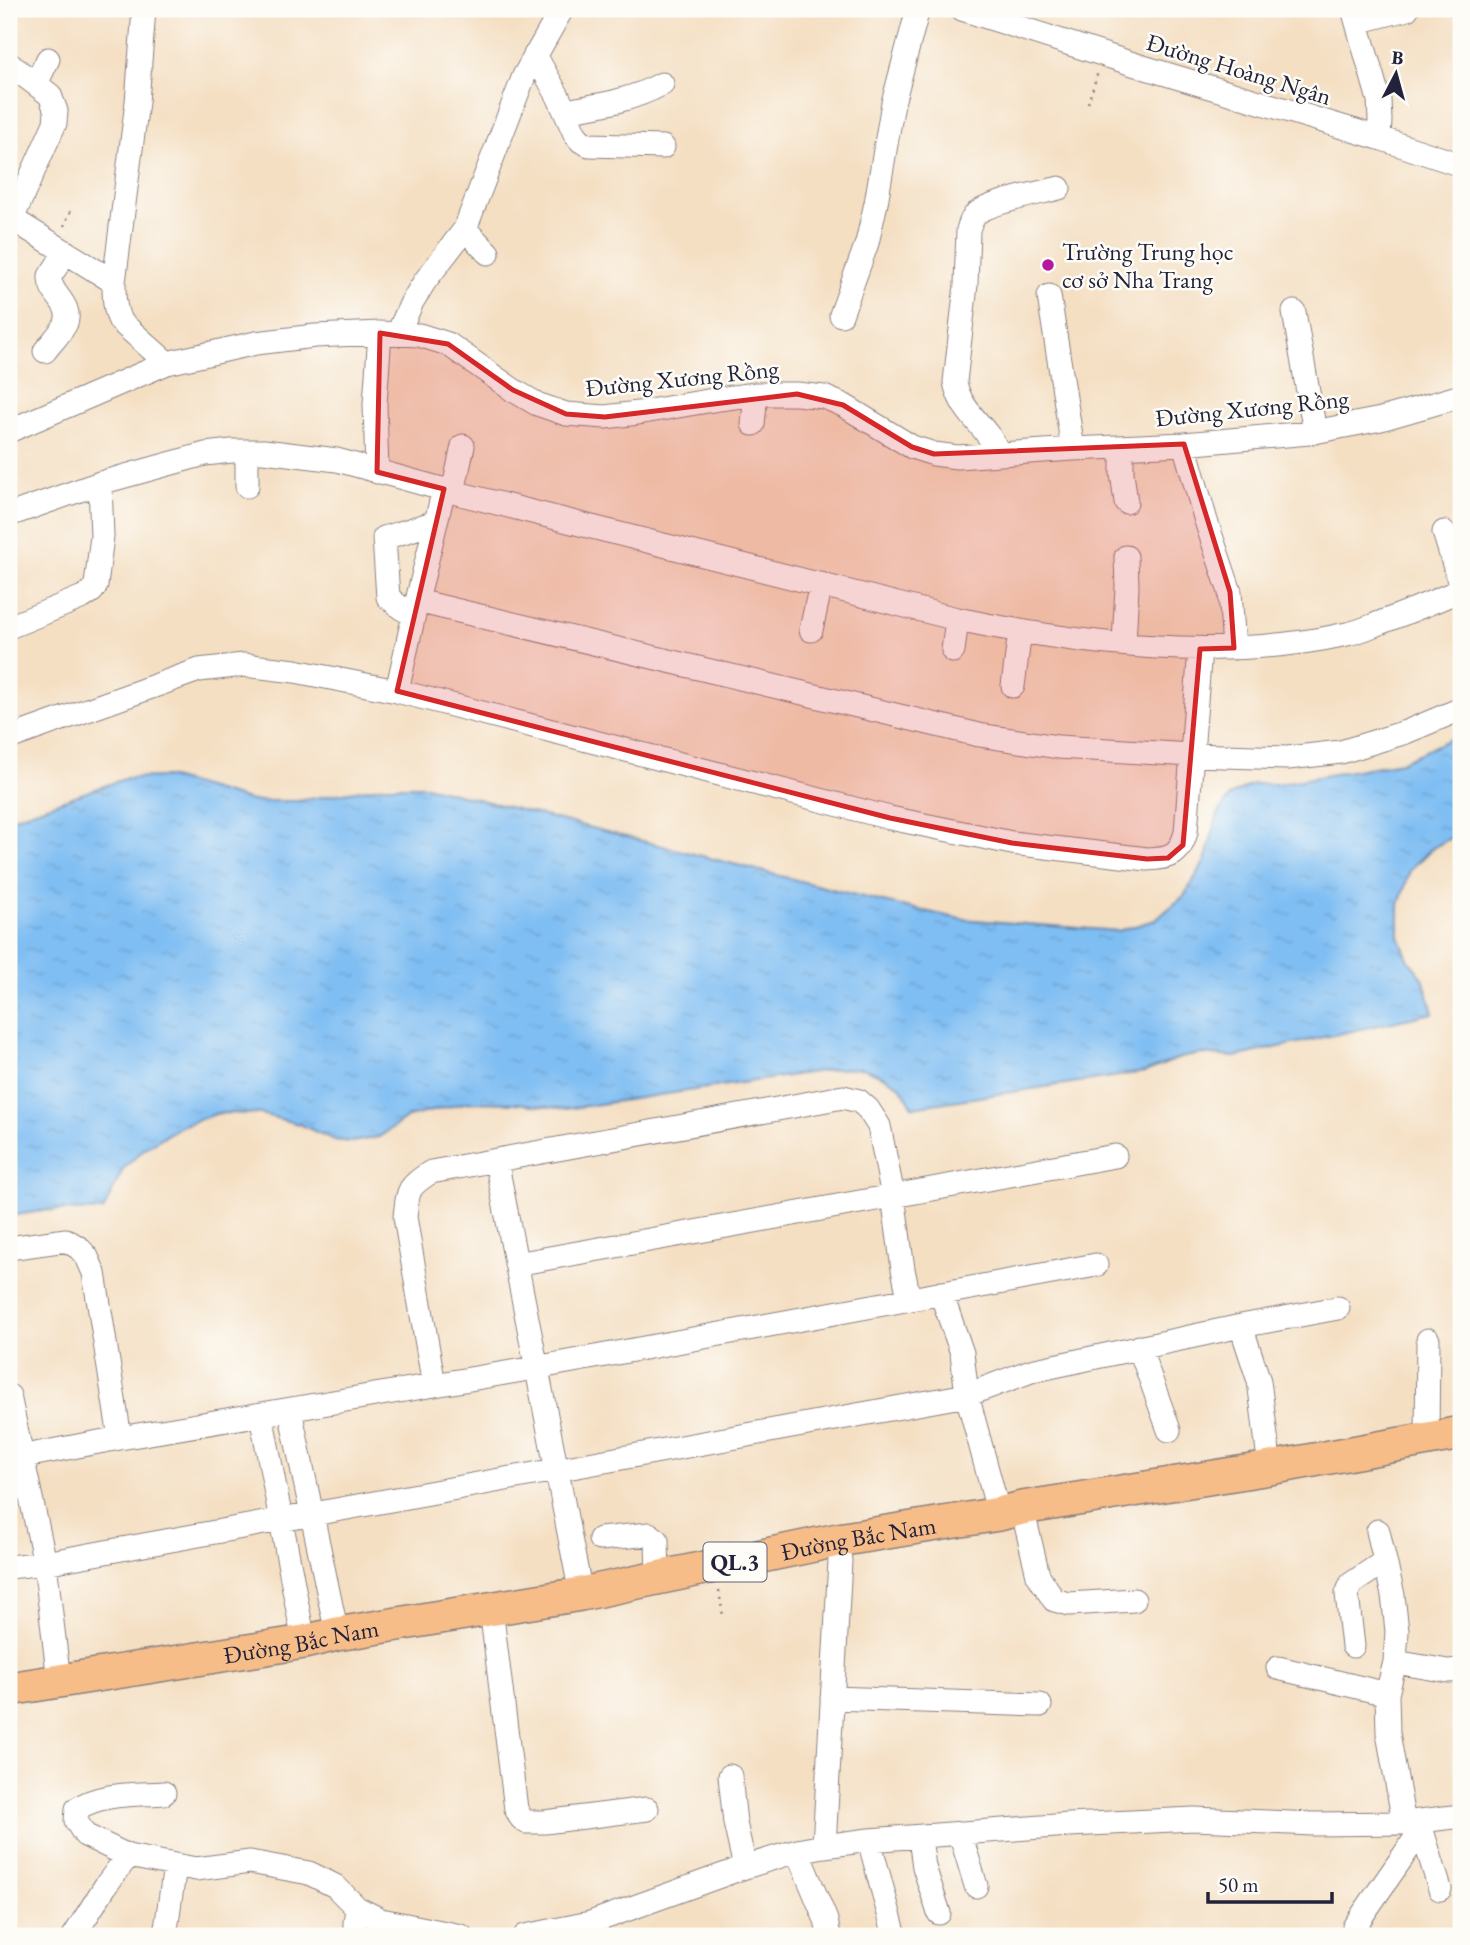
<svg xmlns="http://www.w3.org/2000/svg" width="1470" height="1945" viewBox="0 0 1470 1945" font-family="'EB Garamond',serif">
	<defs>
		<pattern id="water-ripples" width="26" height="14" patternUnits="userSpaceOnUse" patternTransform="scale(1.75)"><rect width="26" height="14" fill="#7fbef3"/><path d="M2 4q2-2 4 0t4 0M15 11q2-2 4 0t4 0" fill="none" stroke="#6da3d1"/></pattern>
	</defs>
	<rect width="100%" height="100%" fill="#fdfcf7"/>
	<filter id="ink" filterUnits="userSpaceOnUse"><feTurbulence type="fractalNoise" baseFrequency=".0143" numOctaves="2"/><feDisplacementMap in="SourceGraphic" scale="14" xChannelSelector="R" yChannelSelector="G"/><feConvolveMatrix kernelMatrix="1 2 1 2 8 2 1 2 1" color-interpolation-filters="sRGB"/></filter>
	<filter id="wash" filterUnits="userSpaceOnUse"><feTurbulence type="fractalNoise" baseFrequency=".00686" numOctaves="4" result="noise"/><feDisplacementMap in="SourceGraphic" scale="28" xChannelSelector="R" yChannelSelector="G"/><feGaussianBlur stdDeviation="1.57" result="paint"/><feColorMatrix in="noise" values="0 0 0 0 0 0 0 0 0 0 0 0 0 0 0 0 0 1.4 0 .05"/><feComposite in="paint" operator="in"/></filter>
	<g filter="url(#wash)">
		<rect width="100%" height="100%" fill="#f4dfc3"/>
		<path fill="url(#water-ripples)" stroke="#507097" stroke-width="2" d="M1461 734V832L1431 849 1410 870 1399 905V937L1409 961 1423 978 1433 1013 1234 1057 1201 1054 1180 1058 1145 1072 913 1107 900 1086 885 1077 863 1068 835 1069 566 1109 516 1103 468 1102 408 1117 379 1137 352 1142 334 1140 299 1124 261 1114 218 1113 181 1126 145 1148 123 1169 103 1211 48 1210 9 1216V819L127 778 167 777 252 801H298L384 786H426L883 902 961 919 1118 931 1155 920 1184 896 1205 861 1218 814 1230 796 1253 784H1278L1401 762Z"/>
	</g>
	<g filter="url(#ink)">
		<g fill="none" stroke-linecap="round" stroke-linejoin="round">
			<g stroke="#8b807f" stroke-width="25">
				<path id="minor" d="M962 9 1133 64 1379 138 1461 165
					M1353 9 1379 100 1380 120 1379 138
					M1357 22 1407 9
					M535 55 558 96 575 134 581 141 589 145 663 147
					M9 64 50 95 56 111 55 123 12 219
					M36 84 48 59
					M565 111C600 105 630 101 662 84
					M9 217 114 282C114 296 114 308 120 321L167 363
					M465 229 488 253
					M114 282 137 102 144 9
					M1049 296 1073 449
					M1294 312 1315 432
					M841 315 867 243 876 203 893 103 918 9
					M398 333 412 302 425 281 465 229 524 76 562 9
					M45 351C51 343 62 332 66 323 73 303 48 294 50 276L66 252
					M753 424 756 394
					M9 431 167 363 256 343 315 336 380 333 419 335 448 344 513 390 537 404 566 414 605 417 638 413 719 399 756 394H797L824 397 843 405 912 447 934 454 957 457 1073 449 1184 444 1309 433 1381 419 1461 396
					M1184 444 1206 521 1230 592 1234 648
					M1122 447V473L1126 502
					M999 454C988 426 961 414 955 382L966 285 968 230C970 224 971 219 975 215 985 203 1041 193 1059 188
					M377 472 375 404 380 333
					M247 486V451
					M453 492 463 446
					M9 515 100 483 205 454 232 451H264L337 460 453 492 957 619C1082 645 1222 662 1347 634 1359 632 1371 626 1382 622 1409 612 1435 601 1461 590
					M1444 532 1461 587
					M417 601 979 735 1058 747 1192 755 1288 758 1341 752 1406 732 1461 709
					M414 615 401 608 388 597 384 538 436 522
					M9 627 83 597 92 591 96 585 102 536 100 483
					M811 630 821 584
					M1124 643 1127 587 1126 557
					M953 651 957 619
					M1013 686 1020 631
					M397 691 417 601 444 489
					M9 738 199 670 244 665 295 671 397 691 890 818 1012 843 1147 859C1169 858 1180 856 1186 832L1200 649
					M496 1160 581 1594
					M9 1248 66 1240 79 1248 87 1257 94 1273 120 1438
					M516 1264 1115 1156
					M941 1293 962 1353 967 1395 999 1514
					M1241 1326 1259 1381 1270 1468
					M1139 1347 1169 1430
					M434 1385 405 1217C408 1190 407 1187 431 1172L843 1097 859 1101 868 1109 879 1126 893 1196 903 1269 909 1298
					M9 1396 45 1563 59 1681
					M290 1410 337 1634
					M261 1414 304 1642
					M1427 1439 1428 1340
					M9 1459 120 1438 535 1368 1096 1265
					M1022 1508 1038 1575 1054 1600 1069 1604 1134 1600
					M1378 1531 1393 1595 1397 1631 1395 1662 1387 1694 1388 1733 1404 1823
					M600 1539 649 1534 657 1540 658 1577
					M9 1567 45 1563 967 1395 1031 1371 1241 1326 1338 1308
					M491 1609 516 1809 521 1818 526 1822H545L647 1809
					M1353 1646 1347 1594 1351 1584 1385 1561
					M1395 1662 1448 1671 1461 1670
					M1278 1668 1387 1694
					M832 1698 1040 1705
					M730 1776 735 1823 745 1867
					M164 1793C136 1795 100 1793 77 1809L76 1821 85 1835 128 1856 196 1869 250 1862 309 1873 335 1886 357 1908 381 1920 461 1936
					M1419 1821 1440 1889
					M960 1833 976 1886
					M920 1838 924 1867 939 1913
					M869 1840 895 1936
					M824 1846 840 1561 838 1540
					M797 1851 826 1920 829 1936
					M1354 1927 1422 1829
					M74 1936 106 1885 128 1856
					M165 1936 175 1866
					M355 1936V1923L357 1908
					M525 1936 590 1923 745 1867 797 1851 824 1846 869 1840 1069 1825 1194 1819 1313 1824 1404 1823 1461 1816"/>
			</g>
			<g stroke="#8b807f" stroke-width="36">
				<g id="highway">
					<path id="s1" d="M9 1689 304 1642 337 1634 581 1594 838 1540 999 1514 1022 1508 1270 1468 1461 1433"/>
				</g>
			</g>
			<path stroke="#8b807f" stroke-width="2.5" stroke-dasharray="2 5" stroke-linecap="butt" d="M1088 103 1098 72
				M64 226 71 210
				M719 1591 723 1616"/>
			<use href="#minor" stroke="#fff" stroke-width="23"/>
			<use href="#highway" stroke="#f7bd88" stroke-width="33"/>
		</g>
	</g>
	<path fill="#d62828" fill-opacity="0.2" stroke="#d62828" stroke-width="5" stroke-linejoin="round" d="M380 333 448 344 513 390 566 414 605 417 797 394 843 405 912 447 934 454 1184 444 1230 592 1234 648 1200 649 1183 845 1168 858 1147 859 1012 843 890 818 397 691 444 489 377 472Z"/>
	<circle fill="#b5179e" stroke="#fdfcf7" stroke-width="2.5" cx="1048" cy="265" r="7"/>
	<g text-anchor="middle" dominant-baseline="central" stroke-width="5" stroke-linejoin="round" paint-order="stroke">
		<rect fill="#fdfcf7" stroke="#646373" stroke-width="2" x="703.5" y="1542.5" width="63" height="39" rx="5"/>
		<g font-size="23" font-weight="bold" fill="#22223b">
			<text x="735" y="1562">QL.3</text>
		</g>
		<g font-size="24" fill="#22223b" stroke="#fdfcf7">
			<text transform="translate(1239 69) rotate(17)">Đường Hoàng Ngân</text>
			<text transform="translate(682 378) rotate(-6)">Đường Xương Rồng</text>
			<text transform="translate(1252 408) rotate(-6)">Đường Xương Rồng</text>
			<text stroke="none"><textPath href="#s1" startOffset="863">Đường Bắc Nam</textPath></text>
			<text stroke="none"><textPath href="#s1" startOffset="296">Đường Bắc Nam</textPath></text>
		</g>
		<g font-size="24" fill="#22223b" stroke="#fdfcf7" text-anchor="start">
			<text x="1062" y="251">Trường Trung học<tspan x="1062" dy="28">cơ sở Nha Trang</tspan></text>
		</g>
	</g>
	<rect width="1470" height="1945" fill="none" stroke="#fdfcf7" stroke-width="35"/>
	<g transform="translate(1396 74) rotate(6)" stroke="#fdfcf7" stroke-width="5" paint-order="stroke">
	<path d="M0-5L12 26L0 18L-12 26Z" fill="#22223b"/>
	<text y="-10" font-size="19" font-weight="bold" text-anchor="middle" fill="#22223b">B</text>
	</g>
	<path d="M1208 1892v10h124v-10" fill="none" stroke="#22223b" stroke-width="3.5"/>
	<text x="1218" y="1892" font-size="21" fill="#22223b" stroke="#fdfcf7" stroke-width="5" paint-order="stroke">50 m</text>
</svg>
